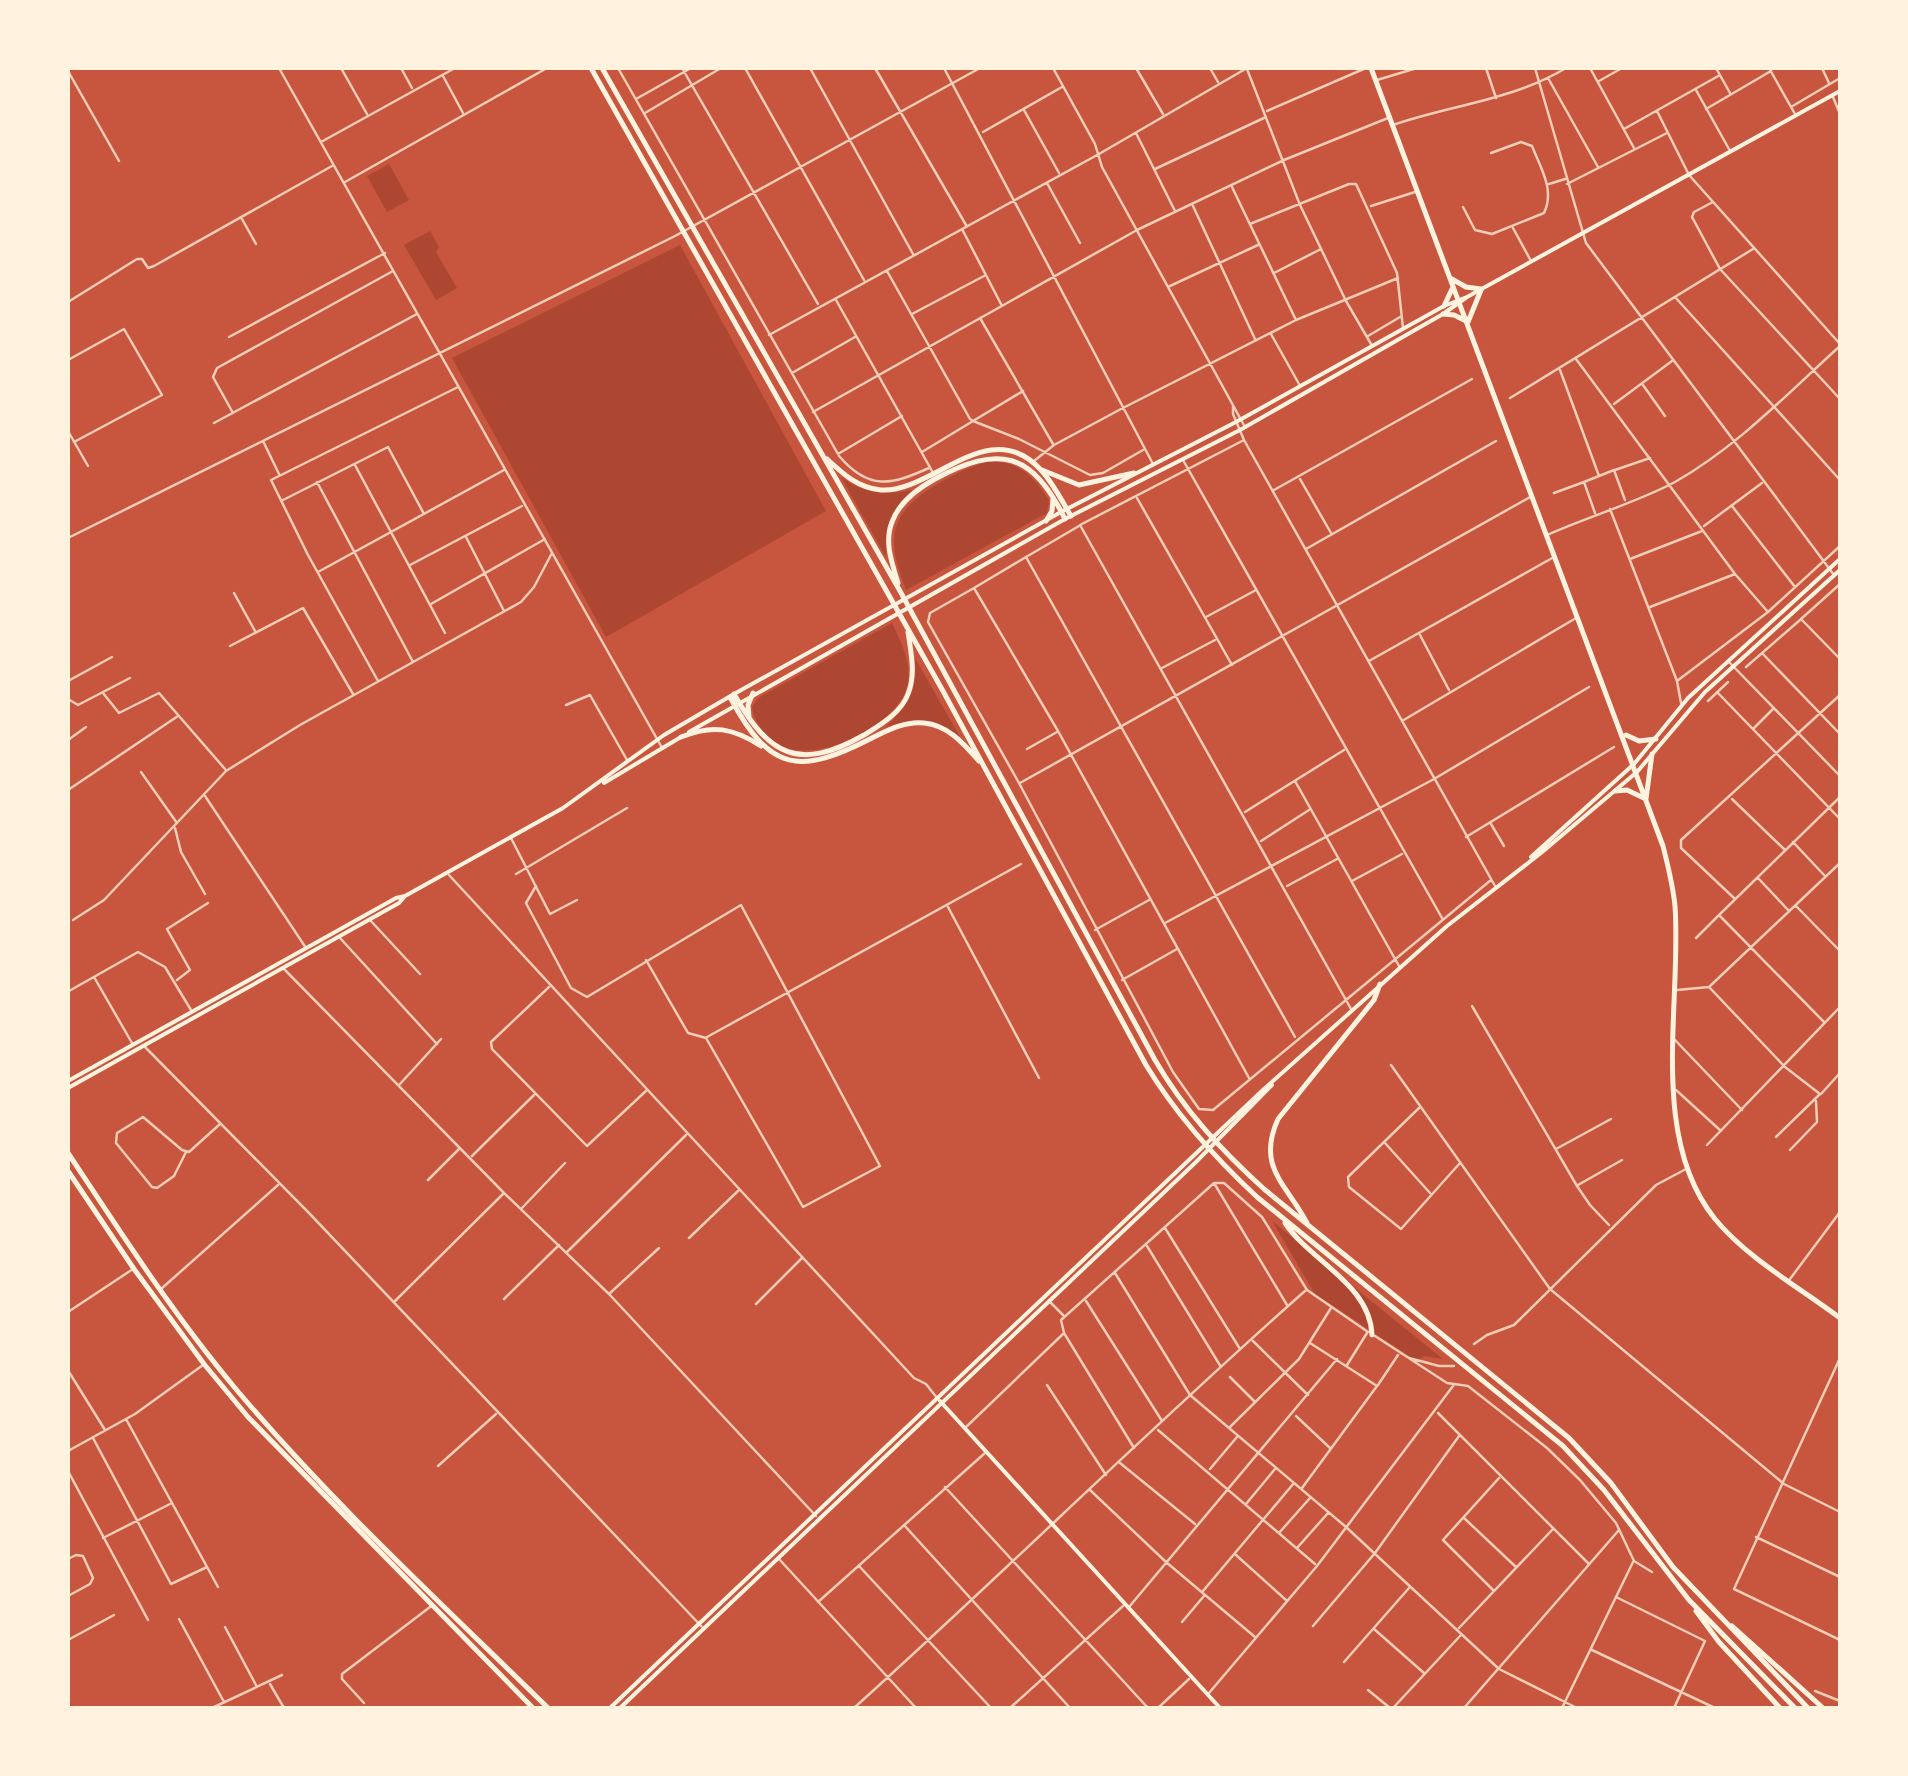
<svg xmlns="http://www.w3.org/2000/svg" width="1908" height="1776" viewBox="0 0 1908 1776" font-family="'Roboto Condensed',sans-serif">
	<rect width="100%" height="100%" fill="#c8553d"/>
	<path fill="#ae4732" d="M389 164 409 200 387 212 367 176Z
		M430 231 439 247 436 252 457 288 436 300 404 245Z
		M680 245 826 511 606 637 452 358Z
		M990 461C1018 461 1034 476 1049 500L1047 513 906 590C888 543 886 517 931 488 950 476 968 467 990 461Z
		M841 477C865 494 883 495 912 490 892 512 885 527 886 557Z
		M892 623C901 642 911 661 908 683 900 733 769 793 752 707L758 698Z
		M915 658 960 737C934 720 915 718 885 727 908 707 918 689 915 658Z
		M1272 1221 1443 1359 1424 1356 1417 1361 1315 1294Z"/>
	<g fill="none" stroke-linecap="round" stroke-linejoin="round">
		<path stroke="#f1ccb7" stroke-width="2.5" d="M279 68 661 746
			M341 68 367 114
			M401 68 412 88
			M618 68 838 454 902 416
			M682 68 818 304
			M745 68 864 280
			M810 68 913 254
			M875 68 966 225
			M944 68 1153 464
			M1053 68 1095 144 1102 167 1245 427
			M1136 68 1163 114
			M1210 68 1218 82
			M1486 68 1496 98
			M1535 68 1586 243 1834 575
			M1590 68 1634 148
			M1716 68 1730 93
			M1769 68 1795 114
			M1822 68 1829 83
			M1247 69 1300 205 1346 301 1371 344
			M68 71 119 161
			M443 76 463 113
			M1548 78 1598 167
			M1377 80 1417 68
			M1599 81 1622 68
			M1696 90 1729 149
			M1833 97 1840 114
			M636 99 691 68
			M1791 107 1840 78
			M1706 109 1771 71
			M1024 110 1059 173
			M1267 111 1366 68
			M1657 111 1689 175 1840 344
			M645 113 721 68
			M1393 125C1451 105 1513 100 1566 68
			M1624 129 1720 75
			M983 132 1062 87
			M1136 133 1175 211
			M321 142 455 68
			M1155 169 1266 117
			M345 182 547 68
			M1047 183 1080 243
			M1549 184 1565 179
			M1567 184 1667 133
			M1232 187 1295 318
			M1713 202 1694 212 1692 217 1720 269 1840 399
			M1193 206 1255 339
			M1371 206 1415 192
			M1463 207 1475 230 1492 234 1544 213C1555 190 1541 169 1532 146L1521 142 1491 153
			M242 219 256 244
			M1250 224 1349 184H1356L1397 273 1403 328
			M1513 228 1531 261
			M962 229 1002 306
			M887 271 970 419 973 421 1023 391
			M1274 273 1321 249
			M1170 286 1258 245
			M1675 297 1840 480
			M836 300 932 471
			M68 302 137 259H142L148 268 154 266 332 166
			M912 314 984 276
			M980 318 1053 444
			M1271 334 1299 384
			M769 335 1099 154 1247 68
			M1368 336 1400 317
			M229 337 385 253
			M1576 359 1735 574 1768 612
			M68 360 124 329 162 395 74 442
			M1560 370 1599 476
			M792 373 855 337
			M1643 385 1665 416
			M1510 398 1753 249
			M1614 404 1672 361
			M1233 406V414L1244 440 1495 886
			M813 412 1137 230 1284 160 1388 118
			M233 413 213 377 217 368 393 271
			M214 423 417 314
			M68 431 88 466
			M1244 440 1080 525 1351 1009
			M263 441 279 474
			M922 452 973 421 1019 439 1090 475 1103 473 1143 450
			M839 456C869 491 891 485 929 468
			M1183 460 1442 918
			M1034 461 1054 445 1121 409 1296 320 1398 278
			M355 465 445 633
			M1615 470 1650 458
			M1300 479 1331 533
			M317 482 413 662
			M1274 490 1472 379
			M1554 493 1584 482
			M1137 498 1232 665
			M281 501 388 447 424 514
			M1732 506 1795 587
			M1610 509 1677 681 1681 703
			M1595 513 1584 482 1614 470 1625 500
			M1079 526 1026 557 1295 1037
			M1704 526 1762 483
			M1547 535C1587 517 1638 502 1675 482 1738 446 1787 394 1840 346
			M466 537 504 611
			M68 538 675 236 980 68
			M1306 549 1496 441
			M1026 557 974 588 1058 731 1249 1078
			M1630 559 1702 531
			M410 565 522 506
			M318 572 504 470
			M1840 584 1801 619 1840 659
			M974 588 930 613 928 622 1019 783 1173 1072 1199 1109 1213 1110 1491 880
			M234 593 255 631
			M431 604 545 539
			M1650 607 1735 574
			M1206 617 1256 590
			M1420 635 1449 690
			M230 646 303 608 353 694
			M1762 653 1840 734
			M1369 661 1554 557
			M1729 662 1840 776
			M1746 667 1800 620
			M1162 668 1215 640
			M68 681 112 657
			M378 681 308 555 271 480 458 387
			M1677 681 1768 612 1840 546
			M1717 692 1840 819
			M103 693 119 713 159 693 225 769
			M68 699 78 705 130 678
			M1708 701 1728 682
			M566 705 590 695 627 760
			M1402 721 1576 618
			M1754 728 1773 709
			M68 740 86 727
			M1027 749 1057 732
			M141 772 177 823
			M1295 781 1399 966
			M1020 783 1532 496
			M68 790 178 716
			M205 796 306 948
			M1732 799 1784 849
			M1245 812 1344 750
			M1491 824 1504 846
			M175 828 181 852 205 894
			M1466 837 1614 747
			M511 838 550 914 577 900
			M1261 841 1309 810
			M1793 842 1824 875
			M516 874 627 808
			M449 875 914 1378 926 1384 937 1398
			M1758 878 1789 911
			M1352 881 1402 854
			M536 886 526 903 571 988 587 997 741 905 880 1166 803 1207 706 1038 688 1033 646 960
			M1287 886 1337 859
			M1734 898 1681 848V840L1840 695
			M1796 906 1840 951
			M948 907 1039 1078
			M73 920 104 900 226 771 300 725 521 602 534 587 552 553
			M370 920 420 974
			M1165 923 1434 779 1589 687
			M1095 930 1149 900
			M340 938 437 1044
			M1696 938 1718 916
			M284 969 504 1193 609 1294 816 1516
			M94 977 132 1043
			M177 980 190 970 167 929 208 903
			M1122 980 1177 949
			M549 987 491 1042 492 1049 587 1146 647 1090
			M1709 987 1785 1067 1820 1094 1776 1137
			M1677 990 1709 987 1840 863
			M69 991 138 952 165 967 191 1010
			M1472 1006 1577 1186 1590 1205 1609 1225
			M1824 1022 1719 915 1840 797
			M707 1037 1021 864
			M1675 1040 1742 1110
			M145 1047 309 1213 704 1629
			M1391 1065 1550 1289 1784 1484 1840 1512
			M400 1084 441 1039
			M1676 1090 1721 1131
			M1821 1094 1840 1073
			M1419 1108 1348 1177 1349 1187 1401 1229 1460 1163
			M1385 1143 1430 1193
			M1707 1145 1840 1007
			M1556 1149 1611 1119
			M1790 1150 1817 1122 1816 1101
			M186 1152 174 1176 157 1188 152 1187 116 1143 117 1133 143 1117 182 1150 189 1152 220 1124
			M472 1156 534 1095
			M428 1180 459 1149
			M1214 1183 1287 1305
			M1578 1185 1622 1160
			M521 1209 565 1163
			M1165 1228 1240 1349
			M689 1238 739 1190
			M1147 1246 1221 1367
			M567 1252 686 1135
			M1115 1273 1190 1395 1346 1527 1499 1669 1577 1708
			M1790 1279 1840 1212
			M161 1289 278 1185
			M609 1294 659 1248
			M504 1299 559 1245
			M395 1301 503 1194
			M1086 1301 1162 1421
			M1051 1303 1063 1315
			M756 1304 802 1258
			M68 1312 133 1269
			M1375 1336 1447 1383 1468 1386 1547 1448 1580 1480 1616 1523 1634 1561 1652 1572
			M1253 1341 1308 1395
			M1474 1344 1487 1335 1514 1325 1656 1185 1686 1169
			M1409 1358 1439 1366H1454
			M1840 1358 1734 1589 1840 1640
			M1347 1365 1367 1333
			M69 1372 105 1430
			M1230 1377 1254 1401
			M1047 1385 1106 1475
			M1378 1385 1398 1355
			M1438 1413 1588 1563
			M1296 1416 1330 1448
			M126 1419 218 1587
			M1230 1427 1299 1359 1331 1308
			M965 1428 1063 1334
			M1158 1430 1315 1564
			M93 1438 171 1584 207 1567
			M1134 1448 1064 1333 1061 1320 1214 1183H1224L1262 1217 1307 1290 1368 1332
			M68 1451 135 1414 203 1365
			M1120 1463 1195 1524
			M438 1466 496 1414
			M1210 1469 1237 1437
			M68 1471 148 1620
			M945 1487 1148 1708
			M1302 1488 1377 1386 1310 1343
			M1090 1490 1166 1562 1255 1637
			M1246 1504 1275 1469
			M1464 1518 1516 1567
			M904 1525 1070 1708
			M1279 1533 1310 1498
			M1756 1537 1840 1577
			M103 1538 170 1504
			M1297 1548 1328 1513
			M1236 1555 1286 1600
			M68 1559 76 1555 83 1556 93 1578 90 1584 68 1596
			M779 1559 916 1708
			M859 1566 991 1708
			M1203 1591 1294 1483
			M1494 1591 1443 1540 1499 1478
			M1616 1597 1705 1641 1674 1708
			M818 1602 985 1453
			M1129 1607 1337 1359
			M179 1619 224 1702
			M1182 1622 1204 1596
			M1313 1626 1375 1553 1459 1436
			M225 1627 257 1687
			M1459 1628 1553 1529
			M1374 1629 1424 1673
			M68 1640 114 1615
			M1592 1650 1715 1708
			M1344 1662 1409 1588
			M270 1684 284 1708
			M1368 1690 1390 1708
			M1815 1691 1840 1701
			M1209 1693 1317 1566 1453 1386
			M364 1703 342 1679V1674L430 1607
			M212 1708 282 1675
			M854 1708C1006 1571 1152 1426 1305 1291
			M1010 1708 1123 1606
			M1158 1708 1189 1679
			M1393 1708 1460 1636
			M1464 1708 1619 1530
			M1562 1708 1633 1562"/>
		<path stroke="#fff3e0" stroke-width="4" d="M689 732 1065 519 1240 430 1443 314 1467 297 1840 91
			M604 783 681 737
			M1531 857 1634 764 1688 698 1840 559
			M68 1081 396 898 405 896 563 808 664 735 734 694 1061 512 1236 422 1444 306 1467 297
			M68 1088 399 903 405 896
			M940 1401 1220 1708
			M610 1708 1264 1089 1447 926 1541 853 1637 772 1705 692 1840 570
			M620 1708 1196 1162 1272 1085"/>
		<path stroke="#fff3e0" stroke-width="5" d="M1371 68 1663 846C1668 866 1673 885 1675 906 1682 1004 1648 1136 1715 1219 1748 1259 1799 1287 1840 1318
			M1450 278 1466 287 1481 289
			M1444 306 1452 289
			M1443 314 1454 315 1468 322 1481 290
			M1626 735 1639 741 1656 739
			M1615 791 1627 790 1646 799 1652 754
			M68 1153C121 1233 173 1314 235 1388 331 1502 442 1604 548 1708
			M68 1171 134 1269 204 1364 248 1417 533 1708"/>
		<path stroke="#fff3e0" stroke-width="5" d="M591 68 943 691 1146 1065C1177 1116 1214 1157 1257 1197L1563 1446 1604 1490 1689 1600 1795 1708
			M602 68 900 591 1155 1060C1184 1110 1221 1150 1264 1189L1569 1438 1611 1483 1673 1567 1808 1708
			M827 459C843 474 858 488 881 490 933 493 989 413 1041 470 1053 483 1062 501 1071 516
			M1042 470 1079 485 1134 473
			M1046 521 1052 511 1053 499
			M898 583C892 563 884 542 892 522 899 502 917 489 935 479 999 444 1032 452 1065 519
			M734 694C769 756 799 772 864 735 880 725 901 713 908 694 916 674 911 653 908 632
			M730 697C770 773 800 775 872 738 888 730 905 721 924 723 948 725 964 744 979 761
			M749 717 748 705 753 693
			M681 737C713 724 733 728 761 746
			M1285 1223C1311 1262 1370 1284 1372 1335
			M1307 1223C1287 1184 1256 1168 1278 1119L1374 1000 1380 984
			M1696 1611 1719 1642 1780 1708
			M1732 1626 1823 1708"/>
	</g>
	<rect width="1908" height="1776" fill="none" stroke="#fff3e0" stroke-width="140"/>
</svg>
